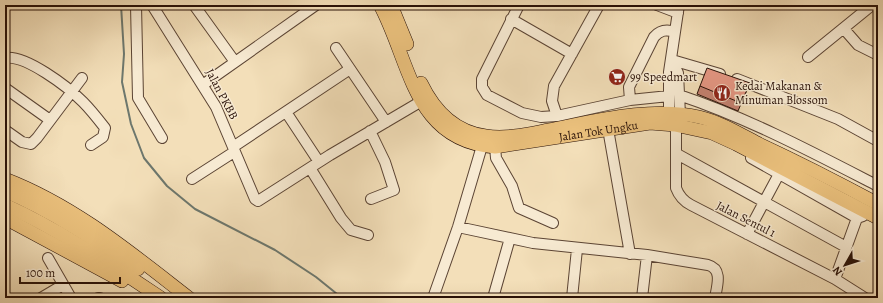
<svg xmlns="http://www.w3.org/2000/svg" width="883" height="303" viewBox="0 0 883 303" font-family="Alegreya,serif">
	<rect width="100%" height="100%" fill="#f3dfb9"/>
	<filter id="stains"><feTurbulence type="fractalNoise" baseFrequency=".005" numOctaves="4"/><feColorMatrix values="0 0 0 0 .2 0 0 0 0 .09 0 0 0 0 .02 0 0 0 .5 -.17"/></filter>
	<radialGradient id="worn" r=".72"><stop offset=".6" stop-color="#630" stop-opacity="0"/><stop offset="1" stop-color="#630" stop-opacity=".3"/></radialGradient>
	<g fill="none" stroke-linecap="round" stroke-linejoin="round">
		<path stroke="#6d776d" stroke-width="2" d="M121 5 124 54 122 82 131 124 144 158 167 186 195 209 275 250 316 277 342 298"/>
		<g stroke="#5b4434" stroke-width="12">
			<path id="minor" d="M136 5 138 98 162 138
				M152 5 216 107 255 199 258 201 330 155 420 102
				M194 5 235 62
				M519 5 482 79V87L487 95 522 113 541 117 557 116 630 100 669 96
				M657 5 678 13
				M679 5 669 72V113L675 125 676 132V188C679 196 683 201 691 205L835 279 865 298
				M511 19 572 54
				M844 29 858 45 878 55
				M336 48 386 122
				M808 57 872 5
				M5 58C25 54 68 87 83 102 91 110 98 119 105 128L103 137 91 145
				M672 60 720 74
				M672 60 678 73 680 115 678 120
				M737 79 838 119 878 141
				M204 84 316 5
				M5 88 50 120
				M679 95C748 118 814 153 878 186
				M630 100 629 87 654 37C660 30 666 29 675 32
				M286 112 319 162
				M557 116 552 101 554 86 599 5
				M608 129 630 254
				M5 130 22 142 31 144 37 138 82 78
				M370 131 385 162 394 190 371 199
				M233 147 350 69
				M495 147 496 158 512 186 519 208 553 223
				M677 154 846 247
				M751 158 857 218
				M310 168 341 218 351 230 368 235
				M192 179 234 152
				M458 227 533 243 647 255 708 265C723 269 717 286 715 298
				M747 234 779 174
				M48 258 71 298
				M835 279 857 218 863 216
				M41 298 63 285
				M98 298H100
				M433 298 458 227 482 146
				M493 298 510 238
				M572 298 577 249
				M642 298 647 255"/>
		</g>
		<g stroke="#281007" stroke-width="14">
			<g id="major">
				<path id="s1" d="M380 5C411 63 413 141 495 147L650 123 675 125 712 133 736 144 878 218"/>
				<path d="M391 5 407 44"/>
				<path d="M421 83C434 110 455 132 486 136 507 139 528 134 549 130 595 121 652 106 699 117 720 122 740 134 759 144 800 163 839 183 878 204"/>
				<path d="M5 179C75 206 131 253 189 298"/>
				<path d="M5 191C52 211 95 240 138 269"/>
				<path d="M5 205C60 230 110 264 161 298"/>
				<path d="M5 218 122 281"/>
			</g>
		</g>
		<use href="#minor" stroke="#f7ead2" stroke-width="10"/>
		<use href="#major" stroke="#eac07c" stroke-width="13"/>
	</g>
	<path fill="#c48170" stroke="#281007" d="M750 83 738 111 697 94 700 86Z"/>
	<path fill="#e49682" stroke="#281007" d="M707 68 750 83 741 103 700 86Z"/>
	<defs>
		<g id="supermarket-disc" transform="scale(0.9)"><circle r="9.5" fill="#8f2418" stroke="#f7ead2"/><path d="M-6-5.5h2.5l.6 2H6L4.5 2H-2.5L-4.4-4H-6ZM-1.5 3.2a1.3 1.3 0 1 0 .1 0ZM3 3.2a1.3 1.3 0 1 0 .1 0Z" fill="#fff"/></g>
		<g id="restaurant-disc" transform="scale(0.9)"><circle r="9.5" fill="#8f2418" stroke="#f7ead2"/><path d="M-5-6h1v4h1v-4h1v4h1v-4h1v5L-1.5 .5V6h-2V.5L-5-1ZM5-6V6H3V1.5H1.5Q1.5-4 5-6Z" fill="#fff"/></g>
	</defs>
	<g fill-rule="evenodd">
		<use href="#supermarket-disc" x="617" y="77"/>
		<use href="#restaurant-disc" x="722" y="93"/>
	</g>
	<g text-anchor="middle" dominant-baseline="central" stroke-width="3" stroke-linejoin="round" paint-order="stroke">
		<g font-size="12" fill="#281007" stroke="#f7ead2" text-anchor="start">
			<text x="630" y="77">99 Speedmart</text>
			<text x="735" y="86">Kedai Makanan &amp;<tspan x="735" dy="14">Minuman Blossom</tspan></text>
		</g>
		<g font-size="12" fill="#281007" stroke="#f7ead2">
			<text transform="translate(222 94) rotate(62)">Jalan PKBB</text>
			<text stroke="none"><textPath href="#s1" startOffset="300">Jalan Tok Ungku</textPath></text>
			<text transform="translate(746 219) rotate(27)">Jalan Sentul 1</text>
		</g>
	</g>
	<rect width="883" height="303" fill="none" stroke="#f3dfb9" stroke-width="20"/>
	<rect x="6" y="6" width="871" height="291" fill="none" stroke="#281007" stroke-width="2"/>
	<rect x="10" y="10" width="863" height="283" fill="none" stroke="#281007"/>
	<g transform="translate(845 265) rotate(231)" stroke="#f7ead2" stroke-width="3" paint-order="stroke">
	<path d="M0-3L7 15L0 10L-7 15Z" fill="#281007"/>
	<text y="-6" font-size="11" font-weight="bold" text-anchor="middle" fill="#281007">N</text>
	</g>
	<path d="M20 277v6h100v-6" fill="none" stroke="#281007" stroke-width="2"/>
	<text x="26" y="277" font-size="12" fill="#281007" stroke="#f7ead2" stroke-width="3" paint-order="stroke">100 m</text>
	<rect width="100%" height="100%" filter="url(#stains)"/>
	<rect width="100%" height="100%" fill="url(#worn)"/>
</svg>
